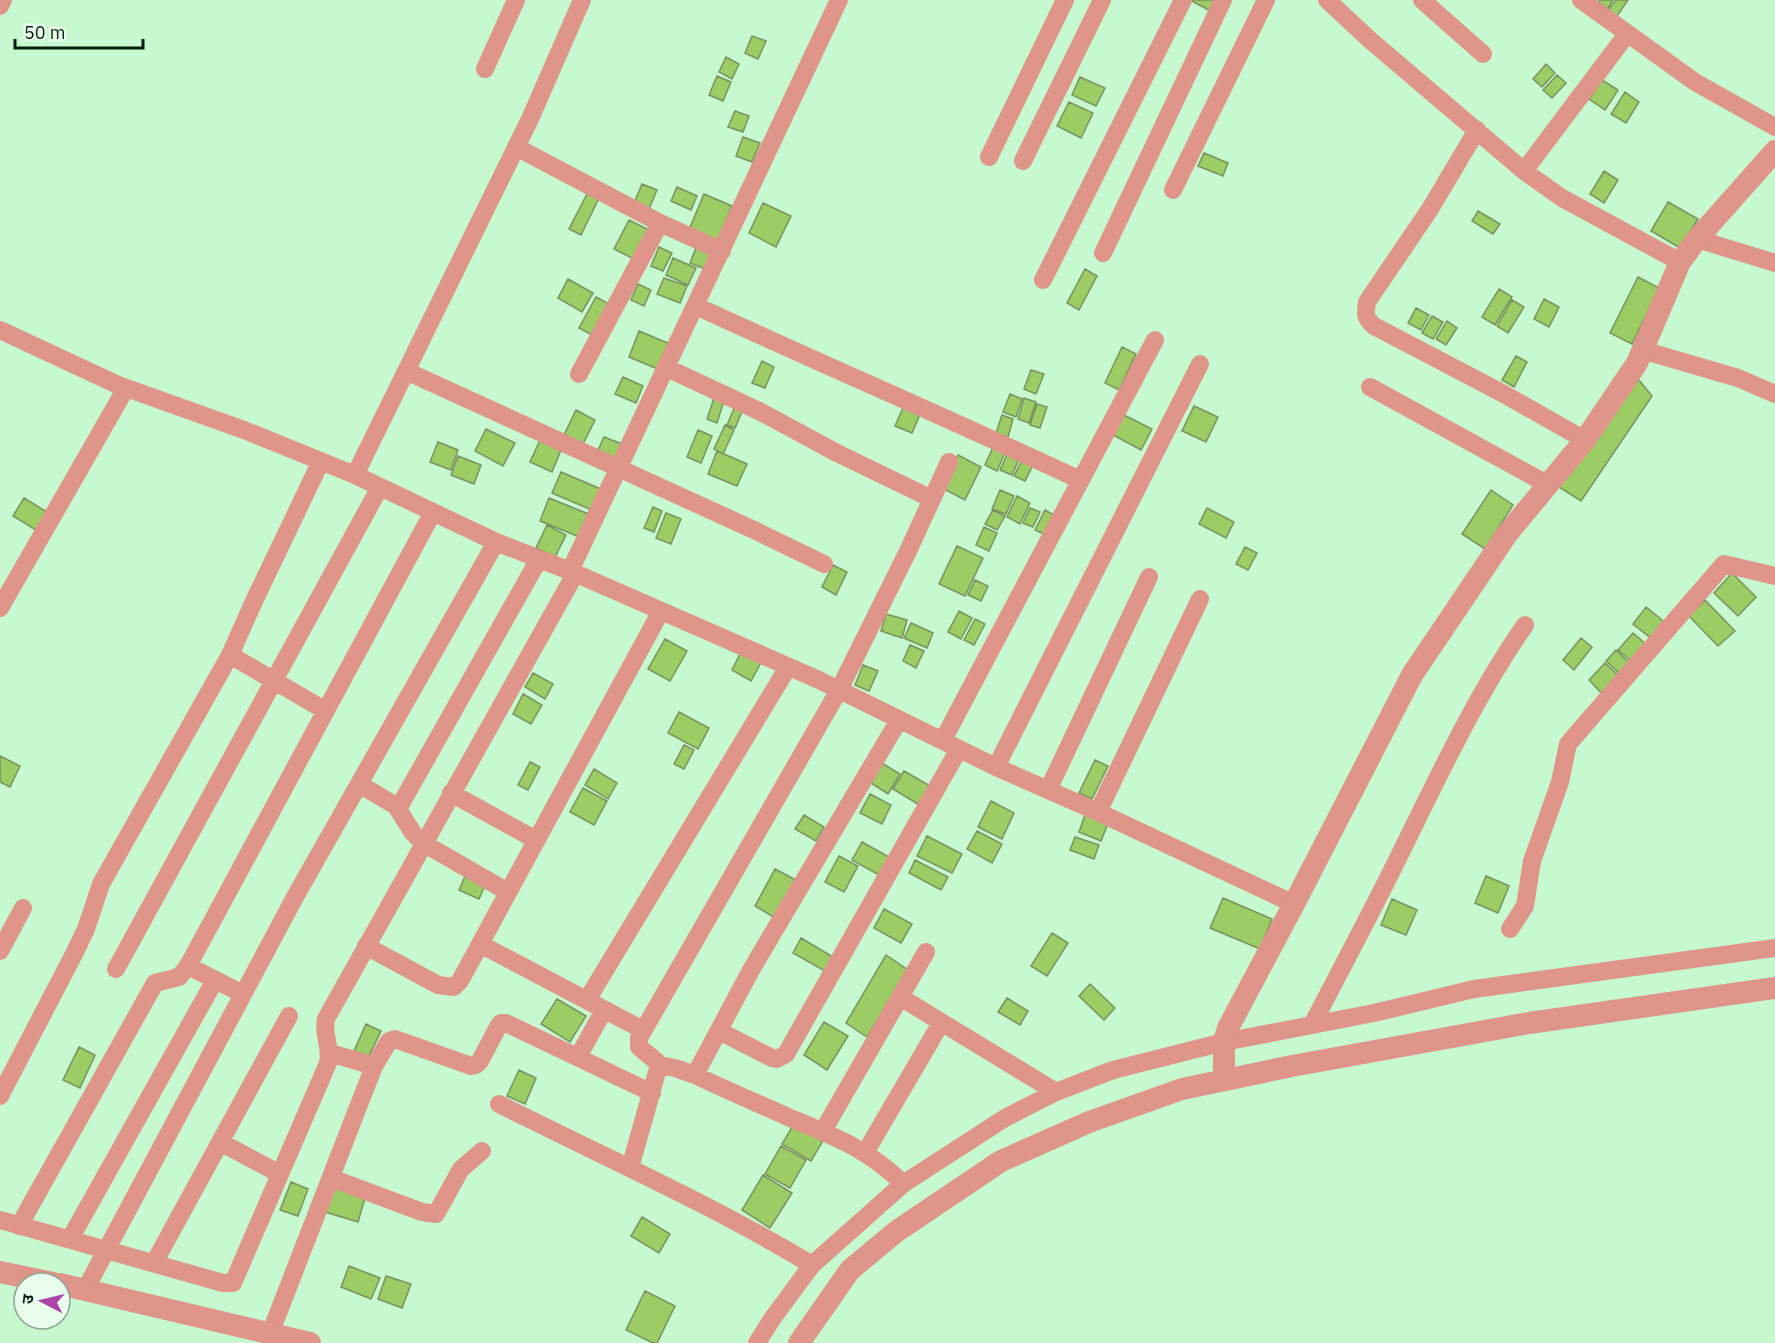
<svg xmlns="http://www.w3.org/2000/svg" width="1775" height="1343" viewBox="0 0 1775 1343" font-family="'IBM Plex Sans','Noto Sans Devanagari',sans-serif">
	<rect width="100%" height="100%" fill="#c6f9cf"/>
	<path fill="#9ccd65" stroke="#799260" stroke-width="1.5" d="M1190 0H1220L1214 13Z
		M1600 0H1613L1607 9 1598 2Z
		M1616 0H1628L1617 16 1608 10Z
		M752 36 766 41 758 59 745 53Z
		M726 57 739 64 732 79 719 72Z
		M1546 64 1555 73 1542 87 1533 79Z
		M1557 75 1566 83 1552 98 1543 90Z
		M717 76 731 82 723 101 709 95Z
		M1080 77 1105 88 1096 106 1072 95Z
		M1602 80 1618 90 1605 110 1589 99Z
		M1625 92 1639 102 1626 123 1611 114Z
		M1069 102 1093 113 1081 138 1057 126Z
		M735 111 749 116 743 132 728 127Z
		M743 137 760 143 752 162 736 156Z
		M1204 153 1228 163 1223 176 1198 166Z
		M1604 171 1618 180 1604 203 1590 194Z
		M642 184 657 190 649 209 634 203Z
		M677 187 697 196 691 210 671 201Z
		M588 192 599 198 581 235 569 229Z
		M704 194 732 206 716 244 688 232Z
		M1668 202 1698 219 1680 248 1651 231Z
		M763 203 791 216 776 247 749 233Z
		M1478 211 1500 224 1493 234 1472 221Z
		M629 220 649 230 634 259 614 249Z
		M697 245 712 250 705 269 690 263Z
		M659 247 672 253 663 271 651 266Z
		M673 258 696 268 688 285 666 275Z
		M1085 269 1097 276 1079 310 1067 303Z
		M1638 277 1659 288 1632 344 1610 333Z
		M664 278 687 286 680 303 657 294Z
		M568 279 593 293 582 312 558 298Z
		M638 284 651 290 644 306 631 300Z
		M1499 289 1512 297 1495 325 1482 317Z
		M596 297 609 304 592 335 579 328Z
		M1544 299 1559 307 1549 327 1534 319Z
		M1512 300 1524 307 1508 333 1497 326Z
		M1416 308 1429 315 1421 330 1408 323Z
		M1432 316 1443 322 1433 339 1422 333Z
		M1447 321 1457 328 1446 345 1436 339Z
		M639 331 670 344 660 370 629 357Z
		M1122 347 1136 354 1119 390 1105 383Z
		M1516 356 1527 362 1514 387 1502 380Z
		M762 361 774 367 765 388 752 383Z
		M1031 370 1044 374 1036 394 1024 389Z
		M1634 374 1652 396 1581 501 1559 487Z
		M623 377 643 386 636 403 615 394Z
		M1010 394 1022 399 1016 417 1003 412Z
		M714 398 724 401 717 423 707 419Z
		M1024 398 1036 402 1029 423 1018 419Z
		M905 403 922 410 912 433 895 426Z
		M736 404 744 407 735 428 727 425Z
		M1037 404 1047 407 1040 428 1030 425Z
		M1194 406 1218 417 1206 442 1182 431Z
		M576 410 595 420 583 444 564 435Z
		M1002 415 1013 419 1008 437 996 433Z
		M1124 415 1152 429 1141 450 1113 435Z
		M725 425 734 430 723 454 714 449Z
		M486 429 515 443 503 466 475 451Z
		M698 430 712 436 701 463 687 457Z
		M604 437 622 444 616 458 598 450Z
		M540 440 561 450 552 472 530 462Z
		M438 442 458 450 451 470 430 462Z
		M995 443 1007 448 997 471 985 465Z
		M1009 450 1021 455 1012 475 1000 470Z
		M717 451 747 464 737 486 708 474Z
		M958 455 981 467 965 500 942 488Z
		M458 456 481 465 474 484 451 475Z
		M1024 456 1035 461 1025 481 1014 476Z
		M561 472 603 490 594 511 552 493Z
		M1000 490 1014 496 1006 514 992 509Z
		M1491 490 1513 505 1485 549 1462 534Z
		M1017 496 1030 503 1020 524 1007 517Z
		M24 498 47 512 36 530 13 516Z
		M549 498 591 515 582 538 540 521Z
		M653 507 662 511 654 532 644 528Z
		M1030 508 1040 512 1033 527 1023 523Z
		M1207 508 1234 522 1226 538 1199 524Z
		M993 510 1005 516 997 530 985 524Z
		M1045 510 1056 516 1046 535 1035 530Z
		M666 513 681 519 671 544 656 538Z
		M547 525 566 535 555 557 536 548Z
		M984 527 997 533 989 551 976 545Z
		M957 546 983 558 965 596 939 584Z
		M1245 547 1257 553 1248 570 1236 564Z
		M833 565 847 572 836 595 822 587Z
		M1732 573 1756 597 1738 616 1714 593Z
		M975 580 988 586 981 601 968 595Z
		M1705 600 1735 631 1718 646 1689 616Z
		M1646 607 1666 623 1652 639 1633 624Z
		M959 611 972 618 961 639 948 632Z
		M886 614 907 620 902 638 881 631Z
		M975 619 985 624 974 645 964 640Z
		M911 623 933 633 927 648 904 638Z
		M1633 633 1647 645 1632 662 1618 650Z
		M1581 638 1592 647 1574 670 1563 660Z
		M665 639 687 651 670 681 648 669Z
		M910 645 924 651 916 668 903 661Z
		M743 648 763 659 751 681 732 670Z
		M1616 650 1632 666 1622 676 1606 661Z
		M1605 663 1621 678 1604 696 1589 680Z
		M863 665 878 671 869 691 855 685Z
		M533 673 553 684 545 699 525 687Z
		M523 694 542 705 531 724 513 714Z
		M679 712 709 728 698 749 668 733Z
		M684 745 694 750 684 769 674 764Z
		M0 756 20 766 10 787 0 782Z
		M1095 760 1108 766 1092 799 1079 793Z
		M530 762 540 767 528 790 518 785Z
		M880 762 900 774 888 794 868 781Z
		M594 769 617 783 608 799 585 785Z
		M904 771 932 787 921 806 893 789Z
		M583 788 607 801 594 825 570 812Z
		M870 794 891 805 882 824 860 813Z
		M991 801 1014 813 1002 839 978 827Z
		M1086 812 1109 821 1101 841 1079 832Z
		M804 815 824 827 816 841 795 829Z
		M977 831 1002 844 992 863 967 849Z
		M927 836 962 854 952 873 917 856Z
		M1075 837 1099 845 1094 859 1070 850Z
		M862 842 889 857 879 875 852 860Z
		M839 856 858 866 844 892 825 882Z
		M915 860 948 877 941 890 909 873Z
		M775 869 798 881 777 919 755 906Z
		M466 874 486 883 479 899 459 890Z
		M1486 876 1509 886 1498 913 1475 903Z
		M1223 898 1272 919 1260 949 1210 928Z
		M1392 899 1417 910 1406 935 1381 925Z
		M884 909 912 924 901 943 874 928Z
		M1052 933 1068 943 1047 976 1031 966Z
		M801 938 833 957 825 971 793 953Z
		M886 955 908 970 867 1037 846 1023Z
		M1090 984 1115 1008 1104 1020 1079 996Z
		M1007 998 1028 1011 1020 1025 998 1012Z
		M557 999 586 1016 570 1042 541 1024Z
		M824 1022 848 1036 827 1070 804 1055Z
		M366 1024 381 1031 368 1058 354 1051Z
		M79 1047 95 1055 80 1088 63 1080Z
		M519 1070 536 1078 525 1104 507 1096Z
		M795 1122 824 1139 811 1161 782 1144Z
		M781 1146 806 1160 790 1188 765 1174Z
		M763 1175 792 1193 770 1228 742 1210Z
		M291 1182 308 1189 298 1216 280 1210Z
		M333 1187 365 1198 358 1222 325 1212Z
		M642 1217 670 1234 659 1253 631 1236Z
		M349 1266 380 1278 371 1299 341 1287Z
		M386 1276 411 1284 402 1308 378 1299Z
		M645 1291 675 1306 657 1343H653L626 1330Z"/>
	<g fill="none" stroke-linecap="round" stroke-linejoin="round">
		<path stroke="#df9589" stroke-width="18" d="M1327 0 1370 40 1524 171 1562 198 1680 262
			M1422 0 1483 54
			M1581 0 1695 82 1775 127
			M0 6 3 0
			M485 69 516 0
			M1477 130 1430 209 1367 302C1365 314 1365 318 1374 326L1502 393 1585 440
			M516 147 660 223 722 251
			M989 157 1065 0
			M1023 161 1102 0
			M1524 171 1627 34
			M1173 190 1266 0
			M1697 239 1775 263
			M1103 253 1223 0
			M1043 280 1183 0
			M696 306C824 365 952 420 1080 480
			M0 330 118 385 244 430 355 475 496 542 570 571 819 680 996 767 1098 812 1294 904
			M1642 350 1738 378 1775 394
			M667 368 759 411 837 453 932 499
			M406 371 754 530 824 564
			M579 374 660 223
			M1370 387 1547 484
			M355 475 530 119 582 0
			M570 571 839 0
			M0 608 126 388
			M230 655 326 711
			M943 740 1155 340
			M996 767 1200 364
			M359 784 396 806 413 833 423 843 508 892
			M1048 790 1149 577
			M451 793 536 840
			M398 809 539 559
			M1098 812 1200 599
			M1510 929 1525 906 1532 861 1560 782 1568 744 1724 564 1775 576
			M480 944 643 1030
			M366 946 438 985 454 987 460 981 661 611
			M0 951 23 908
			M188 966 433 512
			M116 969 380 487
			M900 997 1056 1092
			M587 1000 788 667
			M1312 1025C1343 965 1375 906 1404 846 1441 771 1477 694 1525 625
			M719 1031 772 1058 777 1059 786 1054 959 749
			M330 1053 374 1066 389 1041 395 1039 471 1066 476 1065 480 1061 498 1027 501 1023H506L652 1093
			M578 1057 604 1010
			M659 1065 675 1068 695 1075C726 1090 757 1103 788 1117 831 1135 871 1150 903 1184
			M695 1075 751 970 899 720
			M0 1096 74 954 86 929 101 884 230 655 255 599 321 461
			M499 1104C604 1157 711 1204 812 1265
			M823 1131 926 952
			M220 1142 280 1174
			M865 1153 941 1023
			M630 1168 659 1065 656 1061 639 1047V1038L839 690 909 549 949 462
			M331 1178 422 1212 436 1214 461 1169 482 1151
			M0 1220 223 1283H233L328 1063C332 1046 322 1035 326 1019L575 574
			M19 1226 155 983 179 977 188 966 243 994
			M70 1239 215 980
			M154 1263 289 1016
			M85 1290 295 897 496 542
			M270 1334 374 1066
			M757 1343 772 1319 812 1265 903 1184 1005 1118 1056 1092 1113 1070 1224 1042 1374 1013 1474 989 1775 948"/>
		<path stroke="#df9589" stroke-width="22" d="M1224 1080V1042L1228 1028 1294 904 1412 675 1507 534 1585 440 1637 363 1680 262 1697 239 1775 151
			M0 1272 53 1283
			M60 1284 310 1343
			M799 1343 850 1270 897 1231 1001 1161 1089 1122 1182 1089 1292 1066 1529 1023 1775 988"/>
	</g>
	<g transform="translate(42 1301) rotate(277)"><circle r="28" fill="#e9fdec" stroke="#8fa393" stroke-width="1.5"/>
	<path d="M0-4.5L10 22L0 15L-10 22Z" fill="#ac44a6"/>
	<text y="-9" font-size="16" font-weight="bold" text-anchor="middle" fill="#081c0d">उ</text>
	</g>
	<path d="M15 39v9h128v-9" fill="none" stroke="#081c0d" stroke-width="3"/>
	<text x="24" y="39" font-size="18" fill="#081c0d" stroke="#e9fdec" stroke-width="4.5" paint-order="stroke">50 m</text>
</svg>
